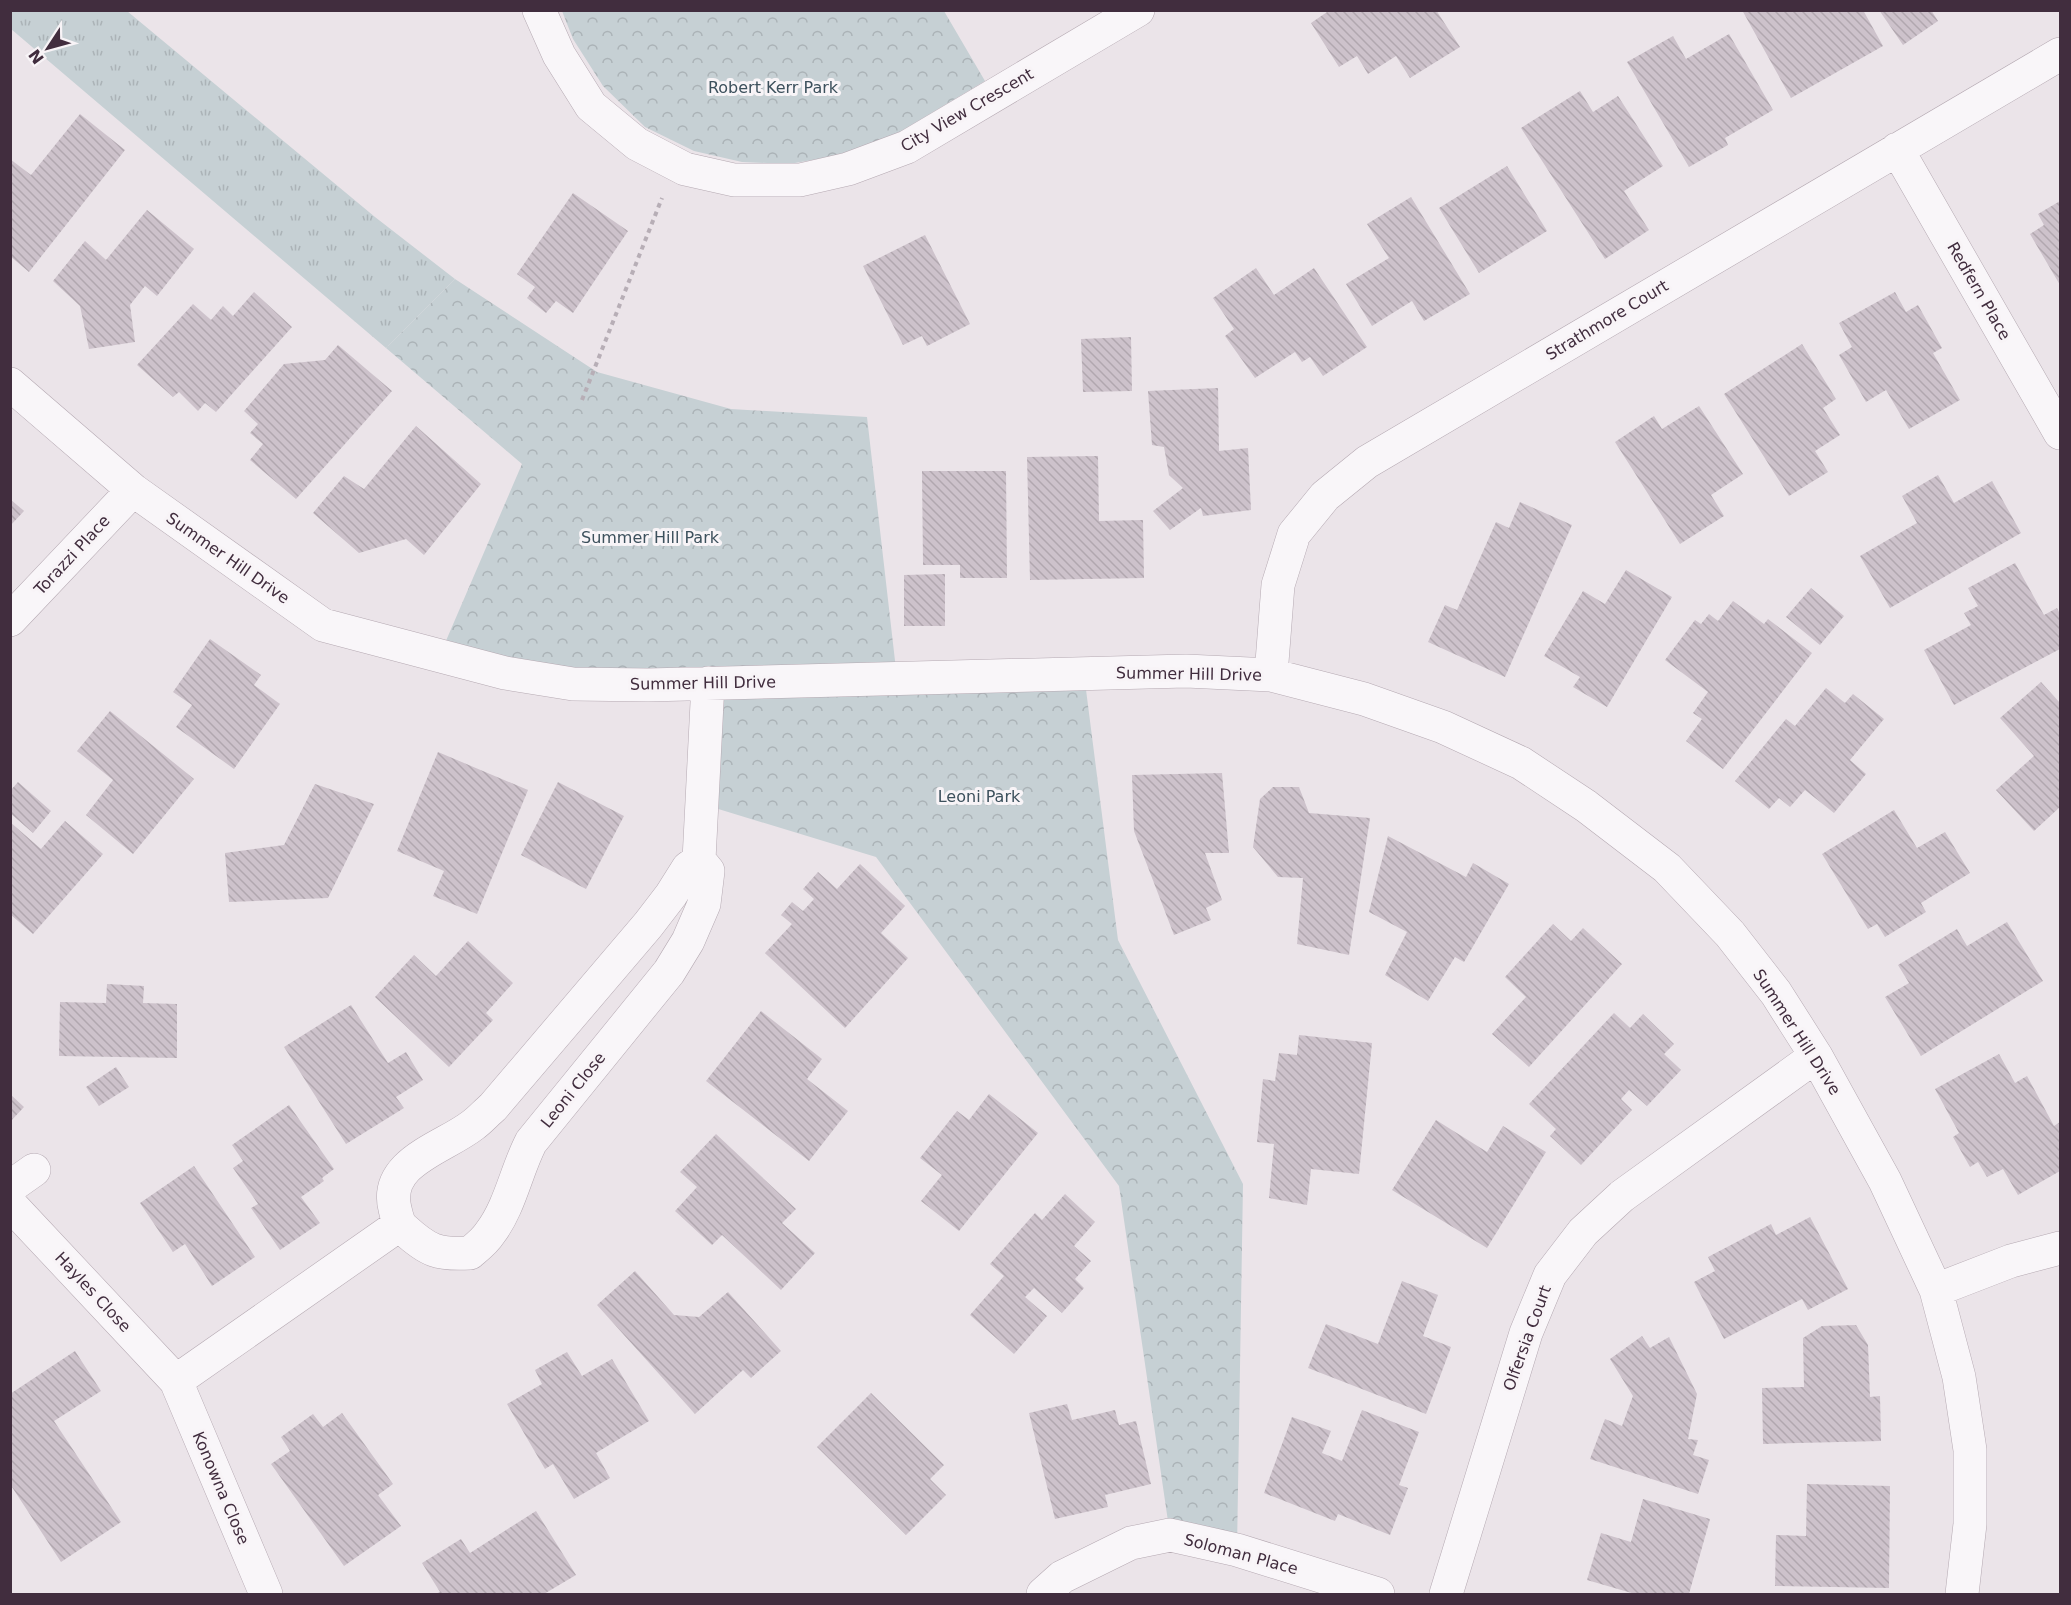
<svg xmlns="http://www.w3.org/2000/svg" width="2071" height="1605" viewBox="0 0 2071 1605" font-family="'DejaVu Sans',sans-serif">
	<defs>
		<pattern id="grass-tufts" width="24" height="20" patternUnits="userSpaceOnUse" patternTransform="scale(1.5)"><rect width="24" height="20" fill="#c6d0d4"/><path d="M3 7l-1-3M5 7V3M7 7l1-3M15 17l-1-3M17 17v-4M19 17l1-3" fill="none" stroke="#abb3b7"/></pattern>
		<pattern id="park-crowns" width="20" height="18" patternUnits="userSpaceOnUse" patternTransform="scale(1.5)"><rect width="20" height="18" fill="#c6d0d4"/><path d="M2 6a3 3 0 1 1 6 0M12 15a3 3 0 1 1 6 0" fill="none" stroke="#abb3b7"/></pattern>
		<pattern id="building-back-hatch" width="6" height="6" patternUnits="userSpaceOnUse" patternTransform="scale(1.5)"><rect width="6" height="6" fill="#cdc2cb"/><path d="M-1 5l2 2M0 0l6 6M5-1l2 2" fill="none" stroke="#b1a7af"/></pattern>
	</defs>
	<rect width="100%" height="100%" fill="#ebe4e9"/>
	<path fill="url(#grass-tufts)" d="M11 11H127L375 217 455 279 386 348 11 29Z"/>
	<path fill="url(#park-crowns)" d="M562 11H944L985 81 888 139 841 155 789 164 742 162 694 151 645 127 603 86 573 39Z
		M455 279 597 372 731 409 867 417 897 678 1084 674 1118 940 1243 1184 1237 1550 1170 1535 1119 1186 876 857 702 804 708 683 573 684 439 657 522 464 386 348Z"/>
	<path fill="url(#building-back-hatch)" d="M1330 10H1436L1460 47 1410 78 1396 56 1368 74 1357 56 1339 67 1311 23Z
		M1742 10H1863L1883 46 1791 98Z
		M1879 10H1931L1938 21 1903 45Z
		M1729 34 1773 110 1725 138 1728 145 1689 167 1627 62 1673 36 1686 59Z
		M1580 91 1593 112 1618 96 1663 166 1624 191 1649 230 1605 259 1521 128Z
		M80 114 125 150 29 272 10 256V159L31 175Z
		M1507 166 1547 231 1479 273 1439 208Z
		M573 193 628 231 573 313 556 301 546 313 527 298 535 287 517 274Z
		M1411 197 1470 294 1424 321 1412 301 1372 326 1346 284 1389 258 1367 224Z
		M2060 201V285L2030 234 2044 225 2038 214Z
		M147 210 194 249 157 296 145 286 130 305 135 342 89 349 80 306 53 281 85 241 106 260Z
		M925 235 970 324 927 346 922 336 903 345 863 266Z
		M1256 268 1274 295 1314 268 1367 347 1323 376 1310 357 1302 362 1295 352 1255 378 1225 336 1234 329 1213 298Z
		M254 292 292 327 216 412 205 403 198 411 179 392 173 397 137 365 193 304 211 320 223 306 233 316Z
		M1895 292 1906 312 1918 305 1942 348 1933 353 1960 400 1909 429 1886 390 1866 402 1839 355 1852 347 1839 323Z
		M1131 337 1132 391 1083 392 1081 339Z
		M1802 344 1836 399 1823 408 1840 435 1815 451 1828 472 1789 496 1724 394Z
		M338 345 392 391 296 499 250 460 263 444 250 433 258 424 244 411 284 364 325 360Z
		M1218 388 1219 451 1248 448 1251 510 1203 516 1201 508 1170 530 1153 511 1183 488 1169 475 1164 447 1152 445 1148 391Z
		M1699 406 1743 474 1711 495 1724 516 1680 544 1615 442 1654 416 1662 429Z
		M416 426 481 484 424 555 406 539 359 553 313 513 344 476 364 489Z
		M1098 456 1099 521 1143 520 1144 578 1030 580 1027 457Z
		M922 471H1006L1007 578H960V565H923Z
		M1938 475 1954 503 1992 481 2021 533 1890 608 1860 556 1917 523 1902 496Z
		M10 499 24 511 10 526Z
		M1520 502 1572 525 1505 677 1428 642 1445 605 1457 610 1496 522 1509 528Z
		M2015 563 2044 615 2057 608 2060 614V649L1954 705 1924 650 1971 625 1964 613 1978 606 1968 588Z
		M1626 570 1672 597 1607 707 1573 687 1580 677 1544 656 1583 591 1605 604Z
		M945 574V626H904V575Z
		M1811 588 1844 616 1820 645 1786 617Z
		M1733 601 1764 624 1768 619 1812 653 1723 769 1686 741 1702 719 1693 713 1708 692 1665 660 1695 620 1701 624 1709 614 1718 621Z
		M210 639 261 675 254 685 280 704 234 769 176 727 192 705 173 692Z
		M2041 682 2060 703V807L2034 831 1996 790 2034 756 2000 718Z
		M1826 688 1845 703 1853 694 1884 719 1850 760 1866 774 1834 813 1805 790 1790 807 1779 798 1769 809 1735 781 1786 719 1795 726Z
		M110 711 194 779 133 854 86 815 113 780 77 751Z
		M438 752 528 790 477 914 433 896 444 871 397 851Z
		M1222 773 1229 853H1205L1222 900 1206 908 1211 920 1174 935 1134 831 1132 775Z
		M18 782 51 811 33 833 10 813V791Z
		M558 782 624 816 586 889 521 855Z
		M315 784 374 804 328 898 229 902 225 853 284 845Z
		M1273 787H1299L1309 813 1370 818 1349 955 1297 944 1303 878 1278 877 1253 847 1260 799Z
		M1894 810 1917 848 1945 832 1970 873 1921 903 1926 912 1885 937 1877 924 1868 929 1822 854Z
		M65 821 103 854 33 934 10 914V822L41 849Z
		M1388 836 1466 877 1473 863 1509 884 1464 962 1455 957 1428 1001 1385 975 1407 932 1369 912Z
		M860 864 905 906 881 933 908 958 845 1028 765 953 792 924 781 915 792 902 803 911 814 899 803 889 818 872 837 889Z
		M2007 922 2043 981 1921 1056 1885 997 1909 983 1898 965 1957 929 1967 946Z
		M1553 924 1571 941 1583 928 1622 964 1529 1067 1492 1034 1526 997 1505 977Z
		M468 941 513 983 486 1013 493 1020 449 1067 375 997 414 955 436 976Z
		M107 984 144 986 143 1003 177 1004V1058L59 1056 60 1002 106 1003Z
		M351 1005 388 1063 406 1052 423 1080 396 1097 404 1108 346 1144 284 1047Z
		M761 1011 822 1059 807 1079 848 1111 809 1161 706 1081Z
		M1614 1013 1630 1028 1643 1014 1674 1044 1664 1054 1681 1070 1647 1106 1629 1090 1621 1099 1632 1110 1581 1165 1550 1136 1556 1129 1529 1104Z
		M1299 1035 1372 1043 1359 1174 1311 1169 1307 1205 1269 1198 1274 1144 1257 1142 1263 1079 1275 1081 1279 1053 1297 1055Z
		M1999 1054 2015 1083 2027 1076 2054 1126 2060 1122V1171L2018 1195 2003 1169 1987 1177 1978 1162 1970 1167 1953 1137 1959 1133 1935 1089Z
		M116 1067 129 1087 99 1106 86 1087Z
		M10 1094 24 1107 10 1122Z
		M989 1094 1038 1133 959 1231 921 1201 942 1175 920 1158 957 1111 969 1120Z
		M289 1105 334 1169 322 1178 324 1181 301 1197 320 1223 280 1250 251 1208 258 1204 233 1168 243 1161 232 1145Z
		M1436 1120 1487 1152 1503 1126 1546 1152 1487 1248 1392 1190Z
		M716 1134 796 1209 782 1223 815 1253 781 1290 722 1235 712 1245 675 1211 697 1187 680 1172Z
		M194 1166 255 1257 212 1286 185 1244 173 1252 140 1203Z
		M1065 1194 1095 1222 1074 1246 1091 1261 1075 1279 1084 1288 1062 1313 1034 1288 1025 1297 1047 1316 1014 1354 970 1315 1004 1276 990 1264 1035 1213 1042 1220Z
		M1810 1217 1848 1289 1808 1310 1802 1299 1724 1339 1694 1282 1715 1271 1708 1257 1771 1224 1776 1235Z
		M635 1271 674 1315 699 1317 728 1292 781 1351 751 1378 743 1370 695 1414 597 1305Z
		M1402 1281 1438 1295 1423 1336 1451 1347 1426 1414 1308 1368 1326 1324 1378 1344Z
		M1856 1325 1868 1345 1870 1397 1880 1396 1881 1441 1763 1444 1762 1388 1804 1387 1803 1338 1822 1326Z
		M1642 1336 1650 1348 1669 1337 1697 1394 1688 1439 1698 1440 1693 1455 1709 1460 1698 1494 1590 1459 1605 1419 1622 1426 1633 1396 1610 1359Z
		M75 1351 101 1391 54 1421 121 1522 61 1562 10 1484V1394Z
		M567 1352 582 1376 612 1359 649 1421 596 1453 610 1478 574 1499 553 1464 545 1469 507 1404 542 1384 535 1370Z
		M871 1393 944 1465 930 1479 946 1495 906 1535 817 1447Z
		M1067 1404 1072 1420 1115 1410 1119 1425 1136 1421 1151 1484 1105 1495 1108 1507 1055 1519 1029 1413Z
		M1362 1410 1419 1432 1399 1485 1408 1488 1390 1535 1338 1514 1335 1521 1264 1493 1292 1417 1331 1431 1322 1453 1342 1461Z
		M342 1413 393 1484 378 1495 401 1526 344 1566 271 1464 290 1451 281 1437 313 1414 323 1427Z
		M1807 1484 1890 1486 1889 1588 1775 1586 1776 1535 1806 1536Z
		M1643 1499 1710 1519 1689 1594H1635L1587 1580 1601 1533 1631 1542Z
		M536 1511 576 1575 544 1594H435L440 1592 422 1563 461 1539 470 1553Z"/>
	<g fill="none" stroke-linecap="round" stroke-linejoin="round">
		<g stroke="#b5a9b2" stroke-width="34">
			<path id="minor" d="M539 10 559 55 591 106 637 144 685 169 734 180H800L848 169 907 147 1138 10
				M1897 149 2060 433
				M10 384 133 490 323 625 505 673 573 684 648 685 1186 671 1271 675 1364 699 1443 727 1521 763 1586 806 1667 868 1730 934 1776 993 1816 1056 1885 1181 1936 1290 1959 1377 1970 1450V1524L1962 1594
				M10 620 133 490
				M1271 675 1278 585 1294 534 1325 496 1367 462 2060 54
				M699 860 688 868 671 895 648 925 493 1107C486 1113 480 1120 473 1125 444 1148 383 1162 395 1209 397 1217 398 1224 404 1229 428 1251 438 1255 470 1253 477 1247 485 1241 490 1233 510 1207 516 1171 531 1142L669 972 688 941 704 904 708 871 699 860 708 683
				M10 1187 34 1170
				M10 1204 176 1381 266 1594
				M1936 1290 2011 1261 2060 1248
				M176 1381 399 1225
				M1043 1594 1062 1577 1131 1543 1170 1535 1237 1550 1378 1594
				M1446 1594 1526 1333 1550 1275 1583 1232 1622 1196 1816 1056"/>
		</g>
		<path stroke="#b7aeb6" stroke-width="4" stroke-dasharray="4.5 4.5" stroke-linecap="butt" d="M582 400 662 198"/>
		<use href="#minor" stroke="#f9f6f9" stroke-width="33"/>
	</g>
	<g text-anchor="middle" dominant-baseline="central" stroke-width="6" stroke-linejoin="round" paint-order="stroke">
		<g font-size="16" fill="#3c505c" stroke="#f8f4f7">
			<text x="773" y="87">Robert Kerr Park</text>
			<text x="650" y="537">Summer Hill Park</text>
			<text x="979" y="796">Leoni Park</text>
		</g>
		<g font-size="16" fill="#412d3e" stroke="#f8f4f7">
			<text transform="translate(967 110) rotate(-30)">City View Crescent</text>
			<text transform="translate(1979 291) rotate(60)">Redfern Place</text>
			<text transform="translate(1607 320) rotate(-31)">Strathmore Court</text>
			<text transform="translate(72 555) rotate(-47)">Torazzi Place</text>
			<text transform="translate(228 558) rotate(35)">Summer Hill Drive</text>
			<text transform="translate(1189 674) rotate(1)">Summer Hill Drive</text>
			<text transform="translate(703 683) rotate(-1)">Summer Hill Drive</text>
			<text transform="translate(1797 1032) rotate(57)">Summer Hill Drive</text>
			<text transform="translate(573 1090) rotate(-51)">Leoni Close</text>
			<text transform="translate(93 1292) rotate(47)">Hayles Close</text>
			<text transform="translate(1527 1338) rotate(-70)">Olfersia Court</text>
			<text transform="translate(221 1488) rotate(67)">Konowna Close</text>
			<text transform="translate(1241 1554) rotate(15)">Soloman Place</text>
		</g>
	</g>
	<rect width="2071" height="1605" fill="none" stroke="#412d3e" stroke-width="24"/>
	<g transform="translate(48 48) rotate(234)" stroke="#f8f4f7" stroke-width="4.5" paint-order="stroke">
	<path d="M0-4.5L10 22L0 15L-10 22Z" fill="#412d3e"/>
	<text y="-9" font-size="16" font-weight="bold" text-anchor="middle" fill="#412d3e">N</text>
	</g>
</svg>
